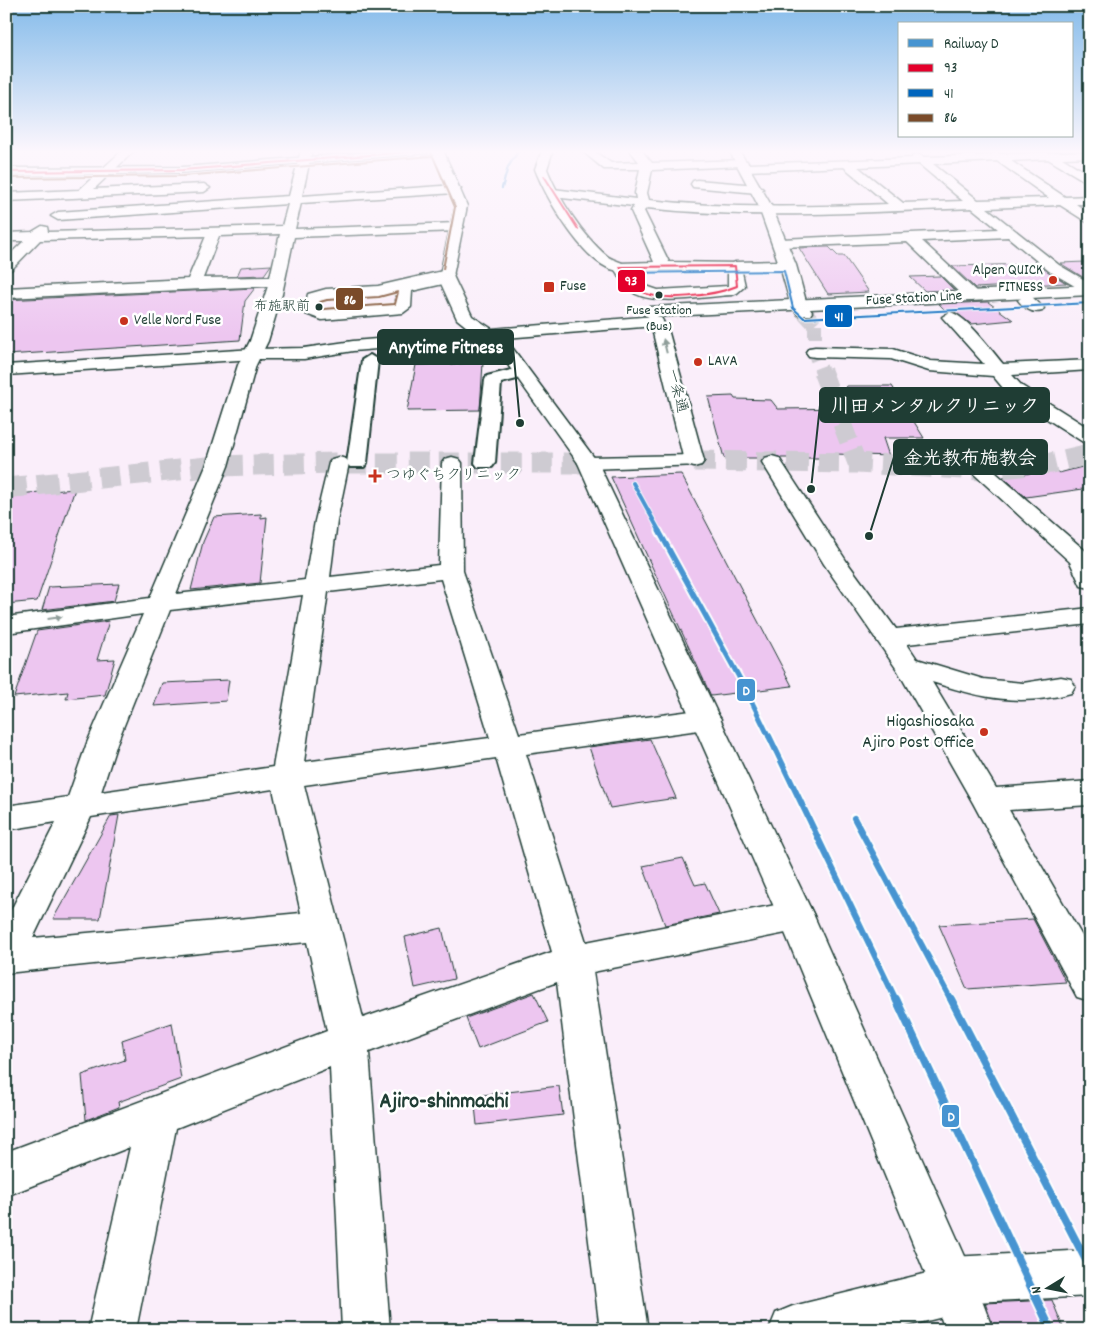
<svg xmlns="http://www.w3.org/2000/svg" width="1096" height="1336" viewBox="0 0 1096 1336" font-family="Dekko,'Klee One',sans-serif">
	<rect width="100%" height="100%" fill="#faeefa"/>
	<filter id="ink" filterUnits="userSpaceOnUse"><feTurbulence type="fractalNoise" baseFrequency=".02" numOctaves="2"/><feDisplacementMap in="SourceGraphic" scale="10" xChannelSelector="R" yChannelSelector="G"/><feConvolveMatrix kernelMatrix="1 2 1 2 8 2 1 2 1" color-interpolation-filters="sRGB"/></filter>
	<g filter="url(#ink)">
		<path fill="#edc6f0" stroke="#1f3d34" d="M829 247 838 256H844L869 292 828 294 799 248Z
			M1085 262 1086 279 1060 263Z
			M1037 264 1066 283 975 288 952 266Z
			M271 265 264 275 237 276 241 267Z
			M940 276 954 290 925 291 910 277Z
			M255 288 245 301 240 340 6 355V300Z
			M988 302 1013 320 971 324 958 314 951 310 947 312 939 304Z
			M483 363 480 410 407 411 416 365Z
			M846 386H892L924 438H883L889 456 836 454 838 458H781L771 454 763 458H724L708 397 733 396 735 399 771 400 778 409 858 408Z
			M1090 465V488L1026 497 1003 477 1055 470 1059 473Z
			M681 474 726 560 792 686 711 696 611 477Z
			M75 489 37 601 6 604V495Z
			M261 514V518L267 517 260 583 191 590 203 542 214 517Z
			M119 584 114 601 42 610 49 587Z
			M109 621 97 660 115 659 105 695 66 699 68 692 14 697 37 631Z
			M229 680 226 701 154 706 162 683Z
			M650 739 676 798 610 808 589 747Z
			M119 815 100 919H53L111 816Z
			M683 858 695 885 705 883 719 914 665 925 643 866Z
			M1033 919 1066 982 967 989 939 925Z
			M442 928 454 979 415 988 405 937Z
			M534 993 548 1022 478 1049 466 1018Z
			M172 1023 181 1079 118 1102 119 1107 86 1120 82 1075 125 1060 122 1040Z
			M559 1086 563 1115 477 1125 474 1096Z
			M1052 1300 1064 1330H995L985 1303Z"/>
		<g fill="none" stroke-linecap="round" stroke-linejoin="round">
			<path stroke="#cecbd2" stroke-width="14" stroke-dasharray="14 8" stroke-linecap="butt" d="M815 324V354L822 372"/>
			<path stroke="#cecbd2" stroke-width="19" stroke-dasharray="19 9" stroke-linecap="butt" d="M822 371 857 463"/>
			<path stroke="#cecbd2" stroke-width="16" stroke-dasharray="16 8" stroke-linecap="butt" d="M804 312 815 324"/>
			<path stroke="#cecbd2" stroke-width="21" stroke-dasharray="21 10" stroke-linecap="butt" d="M694 461 857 463 981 470 1051 463 1090 454
				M6 488 217 466 339 463H588"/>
			<g stroke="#1f3d34" stroke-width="4">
				<path id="pedestrian" d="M370 355 378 360 367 463 364 467H350L347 463 362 360Z
					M511 370 517 371 519 375 517 379 501 383 495 463 492 467H478L475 463 485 380 487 376Z"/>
			</g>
			<g stroke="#1f3d34" stroke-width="3">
				<path id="minor" d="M123 150H135L94 189 204 184 210 188 204 192 6 201V193L79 190Z
					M301 150H312L302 196 455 185 461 189 455 193 301 203 295 229 457 223 464 227 457 231 294 237 282 294 268 341 256 365 228 466 176 594 305 580 315 521 329 463 332 459 339 457 346 459 349 463 337 521 330 577 439 565 442 463 445 459 452 457 459 459 462 463 463 571 519 734 706 709 716 712 721 719 716 726 706 729 526 754 586 942 796 901 809 906 814 916 809 926 796 931 593 972 648 1330H600L557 982 369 1052 390 1330H342L330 1067 176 1128 136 1330H88L130 1147 6 1196V1152L327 1031 307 942 6 973V920L56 822 6 830V806L68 797 87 743 143 614 6 633V617L150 598 206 466 238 365 250 341 268 286 6 298V288L188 279 206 236 40 240 11 270 6 271V258L24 241H6V233L32 232 42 226 47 227 48 232 282 226 288 204 58 220 51 216 58 212 289 196ZM280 234 270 277 203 278 219 236ZM441 579 490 738 304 762 328 592ZM303 595 273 767 101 792 117 743 170 610ZM496 758 552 952 363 1018 304 785ZM273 789 301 913 33 938 91 817Z
					M581 150H592L611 163 639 162 630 150H641L652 163 743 160 747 161 748 164 912 158 913 155 917 154 924 157 990 155 995 152 1001 154 1090 151V157L1062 158 1090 175V184L1048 159 1011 161 1065 197 1090 196V204H1076L1090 214V224L1060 205 987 208 1059 265 1090 283V295L1049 271 1008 237 922 241 978 293 980 296 972 301 966 299 907 242 781 247 774 243 781 239 998 229 972 208C864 212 755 220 647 208L644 211 669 262 740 263 745 286 737 293 732 295C707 296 647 308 629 289 623 283 618 274 613 267L620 263 654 262 631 211 634 206 553 197 547 193 553 189 636 199 635 193 640 169H604ZM997 161 1049 198 978 200 933 164ZM919 164 963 201 903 203 858 167ZM742 166 743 170 747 171 844 167 888 204C808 207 729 209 649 200L647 193 652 170ZM728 270V286L658 290 640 284 631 271Z
					M697 180 757 185 763 189 757 193 693 187 691 184 693 181Z
					M447 270 454 274 452 282 412 291 411 307 403 313 322 320 306 314 304 311 308 294 326 289 378 286ZM397 291 394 305 320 309 321 300 326 299 378 296Z
					M1026 295 1032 297 1044 308 1042 311C1032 314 1024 308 1018 300Z
					M950 312C968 317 991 350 1003 364L1090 360V370L1012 375 1022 386 1090 429V444L1083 442 1008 394 993 376 929 371 891 359 815 357 809 356 806 352 809 348 815 347 893 349 931 361 984 364 942 317Z
					M655 316 661 318 669 333 704 461 701 465 694 467 687 465 684 461 653 333 647 321 649 318Z
					M772 456 779 458 847 562 896 629 1090 608V624L907 644 917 659 983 679 1023 683 1061 677 1071 679 1075 686 1071 693C1019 707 982 698 932 682L996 788 1090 781V805L1009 810 1090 950V1001L1077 997 973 803 898 671 824 564 762 462 765 458Z
					M981 464 988 466 1089 554 1090 588 1081 586 1070 562 974 474 970 470 974 466Z
					M1090 1250V1296L974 1302 972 1307 955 1314 891 1330H769L776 1313 793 1306 931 1272 934 1263 951 1257Z"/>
			</g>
			<g stroke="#1f3d34" stroke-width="3">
				<path id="tertiary" d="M432 150H443L467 206 453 276 472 316 492 329 655 316 661 318 663 321 661 324 655 326 505 338 598 463 814 916 968 1263 993 1330H945L928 1280 778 916 578 463 496 348 485 340 353 351 304 359H254L6 375V365L254 349 304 348 353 341 472 331 457 319 439 279 455 206Z
					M542 150H553L547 169C559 199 582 235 607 256 613 261 623 261 627 267L625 270C591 279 545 196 535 169Z
					M729 150H739L771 205 796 265 807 305 812 312 810 315H798L791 305 781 270H735L728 266 735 262 778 261 758 205Z"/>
			</g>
			<g stroke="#1f3d34" stroke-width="3">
				<path id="secondary" d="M1090 285V295L649 317 641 312 649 307Z
					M694 455 701 457 704 461 701 465 588 469 581 467 578 463 581 459 588 457Z"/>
			</g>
			<g stroke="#1f3d34" stroke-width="3">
				<path id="primary" d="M396 150H439L433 153 182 173 6 176V168L182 167Z"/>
			</g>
			<use href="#pedestrian" fill="#fff" fill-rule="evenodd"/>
			<use href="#minor" fill="#fff" fill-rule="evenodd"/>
			<use href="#tertiary" fill="#fff" fill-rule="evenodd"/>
			<use href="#secondary" fill="#fff" fill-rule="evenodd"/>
			<use href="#primary" fill="#fff" fill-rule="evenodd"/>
			<g stroke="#fff" stroke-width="4">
				<path id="bus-1" d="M6 172 182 170 433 150
					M544 176 578 229
					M544 176 578 229
					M735 266 737 286C716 295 661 303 640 291 633 287 626 274 620 267Z"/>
			</g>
			<g stroke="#fff" stroke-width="4">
				<path id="bus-2" d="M620 273 784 271 793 308 804 318 1090 303"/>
			</g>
			<g stroke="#fff" stroke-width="4">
				<path id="bus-3" d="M431 152 455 207 443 269
					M6 178 182 176 433 156
					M398 292 395 304 323 309 319 307 320 302 327 300 379 297Z"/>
			</g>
			<use href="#bus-1" stroke="#e4002b" stroke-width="2"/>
			<use href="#bus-2" stroke="#0065bd" stroke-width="2"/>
			<use href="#bus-3" stroke="#7a4b2a" stroke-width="2"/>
			<g stroke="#fff" stroke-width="4.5">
				<path id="rail-1-far4" d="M502 188 508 167 519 150"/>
			</g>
			<g stroke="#fff" stroke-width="6">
				<path id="rail-1-far3" d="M633 483 660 532"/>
			</g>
			<g stroke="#fff" stroke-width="9">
				<path id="rail-1-far2" d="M659 531 746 690 769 737"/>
			</g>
			<g stroke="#fff" stroke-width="10">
				<path id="rail-1-far1" d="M769 736 896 1000
					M854 818 951 1000"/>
			</g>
			<g stroke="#fff" stroke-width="12">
				<path id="rail-1" d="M896 999 1051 1330
					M951 999 1090 1268"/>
			</g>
			<use href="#rail-1-far4" stroke="#4694d1" stroke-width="2.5"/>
			<use href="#rail-1-far3" stroke="#4694d1" stroke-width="4"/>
			<use href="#rail-1-far2" stroke="#4694d1" stroke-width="5"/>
			<use href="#rail-1-far1" stroke="#4694d1" stroke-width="6"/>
			<use href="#rail-1" stroke="#4694d1" stroke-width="8"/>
		</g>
		<defs><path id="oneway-solid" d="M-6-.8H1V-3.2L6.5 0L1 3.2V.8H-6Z" transform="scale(1.25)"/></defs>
		<g fill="#8f9e9a">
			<use href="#oneway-solid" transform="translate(665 346) rotate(-104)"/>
			<use href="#oneway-solid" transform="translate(55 618) rotate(-8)"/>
		</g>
	</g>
	<linearGradient id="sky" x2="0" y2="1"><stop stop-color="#84bbea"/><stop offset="0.45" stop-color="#fdf7fd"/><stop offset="1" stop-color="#fdf7fd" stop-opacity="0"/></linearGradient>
	<rect width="1096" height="337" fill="url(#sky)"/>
	<g fill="#c8321e" stroke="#fff" stroke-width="2">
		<circle cx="1053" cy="280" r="5"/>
		<rect x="543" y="281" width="12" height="12" rx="2.5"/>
		<circle cx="124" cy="321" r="5"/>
		<circle cx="698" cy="362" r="5"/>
		<path d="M372.5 468.5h5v5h5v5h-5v5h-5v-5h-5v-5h5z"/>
		<circle cx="984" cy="732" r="5"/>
	</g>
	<g fill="#1f3d34" stroke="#fff" stroke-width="2">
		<circle cx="659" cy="295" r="4.5"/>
		<circle cx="319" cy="307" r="4.5"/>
	</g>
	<g text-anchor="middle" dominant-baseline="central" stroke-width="5" stroke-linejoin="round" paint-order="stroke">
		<g font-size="14" fill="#1f3d34" stroke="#fff" text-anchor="end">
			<text x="310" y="307">布施駅前</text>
			<text x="659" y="311" text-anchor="middle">Fuse station<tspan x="659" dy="16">(Bus)</tspan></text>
		</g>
		<g font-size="15" fill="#1f3d34" stroke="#fff" text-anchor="start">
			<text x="1043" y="271" text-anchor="end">Alpen QUICK<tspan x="1043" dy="17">FITNESS</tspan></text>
			<text x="560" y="287">Fuse</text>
			<text x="134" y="321">Velle Nord Fuse</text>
			<text x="708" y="362">LAVA</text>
			<text x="386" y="476">つゆぐちクリニック</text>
		</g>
		<g font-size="15" fill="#1f3d34" stroke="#fff">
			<text transform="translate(914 299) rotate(-3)">Fuse Station Line</text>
			<text transform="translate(676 391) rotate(76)">一条通</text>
		</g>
		<g font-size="18" fill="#1f3d34" stroke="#fff" text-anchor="end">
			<text x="974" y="722">Higashiosaka<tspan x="974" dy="21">Ajiro Post Office</tspan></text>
		</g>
		<g font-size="22" font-weight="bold" fill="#1f3d34" stroke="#fff">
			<text x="444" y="1102">Ajiro-shinmachi</text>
		</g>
	</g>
	<path fill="none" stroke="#1f3d34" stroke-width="2" d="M520 423L513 347M811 489L820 405M869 536L894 457"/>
	<g fill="#1f3d34" stroke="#fff" stroke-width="2">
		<circle cx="520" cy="423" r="5"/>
		<circle cx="811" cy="489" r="5"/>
		<circle cx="869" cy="536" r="5"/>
	</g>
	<g fill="#1f3d34" stroke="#1f3d34" stroke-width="2">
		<rect x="378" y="330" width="135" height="34" rx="5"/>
		<rect x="820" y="388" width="229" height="34" rx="5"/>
		<rect x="894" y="440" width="153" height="34" rx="5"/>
	</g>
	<g font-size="19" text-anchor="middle" font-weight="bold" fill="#fff">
		<text x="446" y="353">Anytime Fitness</text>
		<text x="935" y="412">川田メンタルクリニック</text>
		<text x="970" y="464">金光教布施教会</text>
	</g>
	<g stroke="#fff" stroke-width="2">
		<rect x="617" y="269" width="29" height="24" rx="5" fill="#e4002b"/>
		<rect x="335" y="287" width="29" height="24" rx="5" fill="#7a4b2a"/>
		<rect x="824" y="304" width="29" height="24" rx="5" fill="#0065bd"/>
		<rect x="736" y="678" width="20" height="24" rx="5" fill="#4694d1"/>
		<rect x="941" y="1104" width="19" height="24" rx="5" fill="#4694d1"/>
	</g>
	<g font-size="14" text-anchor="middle" font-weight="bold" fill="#fff">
		<text x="631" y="285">93</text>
		<text x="350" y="304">86</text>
		<text x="839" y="321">41</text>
		<text x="746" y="695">D</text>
		<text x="951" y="1121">D</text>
	</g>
	<rect width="1096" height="1336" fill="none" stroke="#fff" stroke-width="25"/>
	<rect x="12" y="12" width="1071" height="1311" fill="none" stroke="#1f3d34" stroke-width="2" filter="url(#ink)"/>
	<rect x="898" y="22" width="175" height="115" fill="#ffffff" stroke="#a5b1ae"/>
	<rect x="908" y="39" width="25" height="8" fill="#4694d1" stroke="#a5b1ae"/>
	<text x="944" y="48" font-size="15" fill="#1f3d34">Railway D</text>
	<rect x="908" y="64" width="25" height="8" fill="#e4002b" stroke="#a5b1ae"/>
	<text x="944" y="72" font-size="15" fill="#1f3d34">93</text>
	<rect x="908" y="89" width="25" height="8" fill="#0065bd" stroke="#a5b1ae"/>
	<text x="944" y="98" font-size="15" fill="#1f3d34">41</text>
	<rect x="908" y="114" width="25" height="8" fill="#7a4b2a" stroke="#a5b1ae"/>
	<text x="944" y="122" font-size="15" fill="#1f3d34">86</text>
	<g transform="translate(1048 1288) rotate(260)" stroke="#ffffff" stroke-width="4" paint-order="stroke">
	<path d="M0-4L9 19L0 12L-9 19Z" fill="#1f3d34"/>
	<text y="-8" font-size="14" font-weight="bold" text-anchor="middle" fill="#1f3d34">N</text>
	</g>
</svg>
